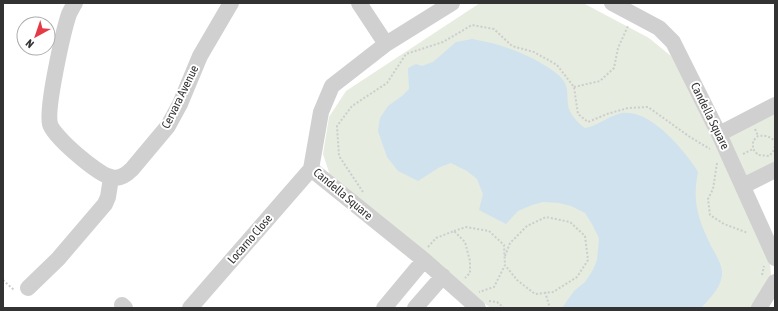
<svg xmlns="http://www.w3.org/2000/svg" width="778" height="311" viewBox="0 0 778 311" font-family="'Asap Condensed',sans-serif">
	<rect width="100%" height="100%" fill="#fff"/>
	<path fill="#e6ecdf" d="M480 3H583L649 38 671 56 724 157 770 262 771 276 751 308H491L459 286 331 178 323 154 329 117 346 91Z
		M775 108V168L745 182 723 136Z"/>
	<path fill="#cfe2ee" d="M472 39C501 44 524 52 549 68 556 73 563 77 566 86 568 91 567 98 568 104 568 113 578 123 585 128 597 126 606 118 618 114 648 105 685 151 698 172 692 202 698 219 711 246 715 253 721 263 722 271 723 286 710 298 701 308H562L574 291 585 282 593 270 597 260 599 238 592 224 585 213 571 206 559 203 543 202 532 205 518 211 506 224 479 210 483 194 477 179 467 171 451 163 440 167 418 181 398 171 387 157 378 131 380 118 388 106 402 96 409 89 408 68 416 64 422 66 433 62 456 42Z"/>
	<g fill="none" stroke-linecap="round" stroke-linejoin="round">
		<path stroke="#cdcdcd" stroke-width="2" stroke-dasharray="2 2" stroke-linecap="butt" d="M574 87 600 81 614 68 618 48 628 26
			M755 129 758 136
			M775 143V141C769 136 765 135 758 136L753 141V149L758 155 769 156 773 152 775 146
			M743 154 753 149
			M717 163 713 189 708 199 710 215 724 224 748 233
			M363 192 339 156 337 126 352 106 387 83 406 54 443 42 472 25 494 29 512 46 534 52 557 65 574 87 578 114 588 122 607 114 628 108 648 107 690 137 710 149
			M454 231 466 227 489 231 504 245 505 265 494 287 479 292
			M428 247 436 238 454 231 465 242 470 261V273L465 278
			M505 256 510 243 527 226 546 217 570 222 585 236 588 260 577 277 553 292 535 294 517 280 505 265
			M762 275 764 266
			M3 280 14 290
			M545 292 550 308
			M489 301 497 302 504 308"/>
		<path stroke="#d0d0d0" stroke-width="16" d="M75 3C73 6 71 10 69 14 63 32 46 108 50 124 53 136 98 175 111 177 119 180 126 175 132 169L168 126 180 104 200 56 231 3
			M359 3 386 44
			M612 3 659 28 673 42 719 134 775 258
			M719 134 775 105
			M311 169 321 112 332 86 386 44 452 3
			M311 169 424 260 478 308
			M743 186 775 170
			M28 288 58 259 105 204 108 197 111 178
			M122 305 125 308
			M190 308 311 169
			M384 308 424 260
			M415 308 443 276
			M759 308 775 282"/>
	</g>
	<g text-anchor="middle" dominant-baseline="central" stroke-width="4" stroke-linejoin="round" paint-order="stroke">
		<g font-size="12" fill="#333" stroke="#fff">
			<text transform="translate(180 97) rotate(-64)">Cervara Avenue</text>
			<text transform="translate(710 116) rotate(64)">Candella Square</text>
			<text transform="translate(343 194) rotate(40)">Candella Square</text>
			<text transform="translate(250 239) rotate(-49)">Locarno Close</text>
		</g>
	</g>
	<rect width="778" height="311" fill="none" stroke="#333333" stroke-width="8"/>
	<g transform="translate(36 36) rotate(220)"><circle r="19" fill="#ffffff" stroke="#adadad"/>
	<path d="M0-3L7 15L0 10L-7 15Z" fill="#e63946"/>
	<text y="-6" font-size="11" font-weight="bold" text-anchor="middle" fill="#333333">N</text>
	</g>
</svg>
